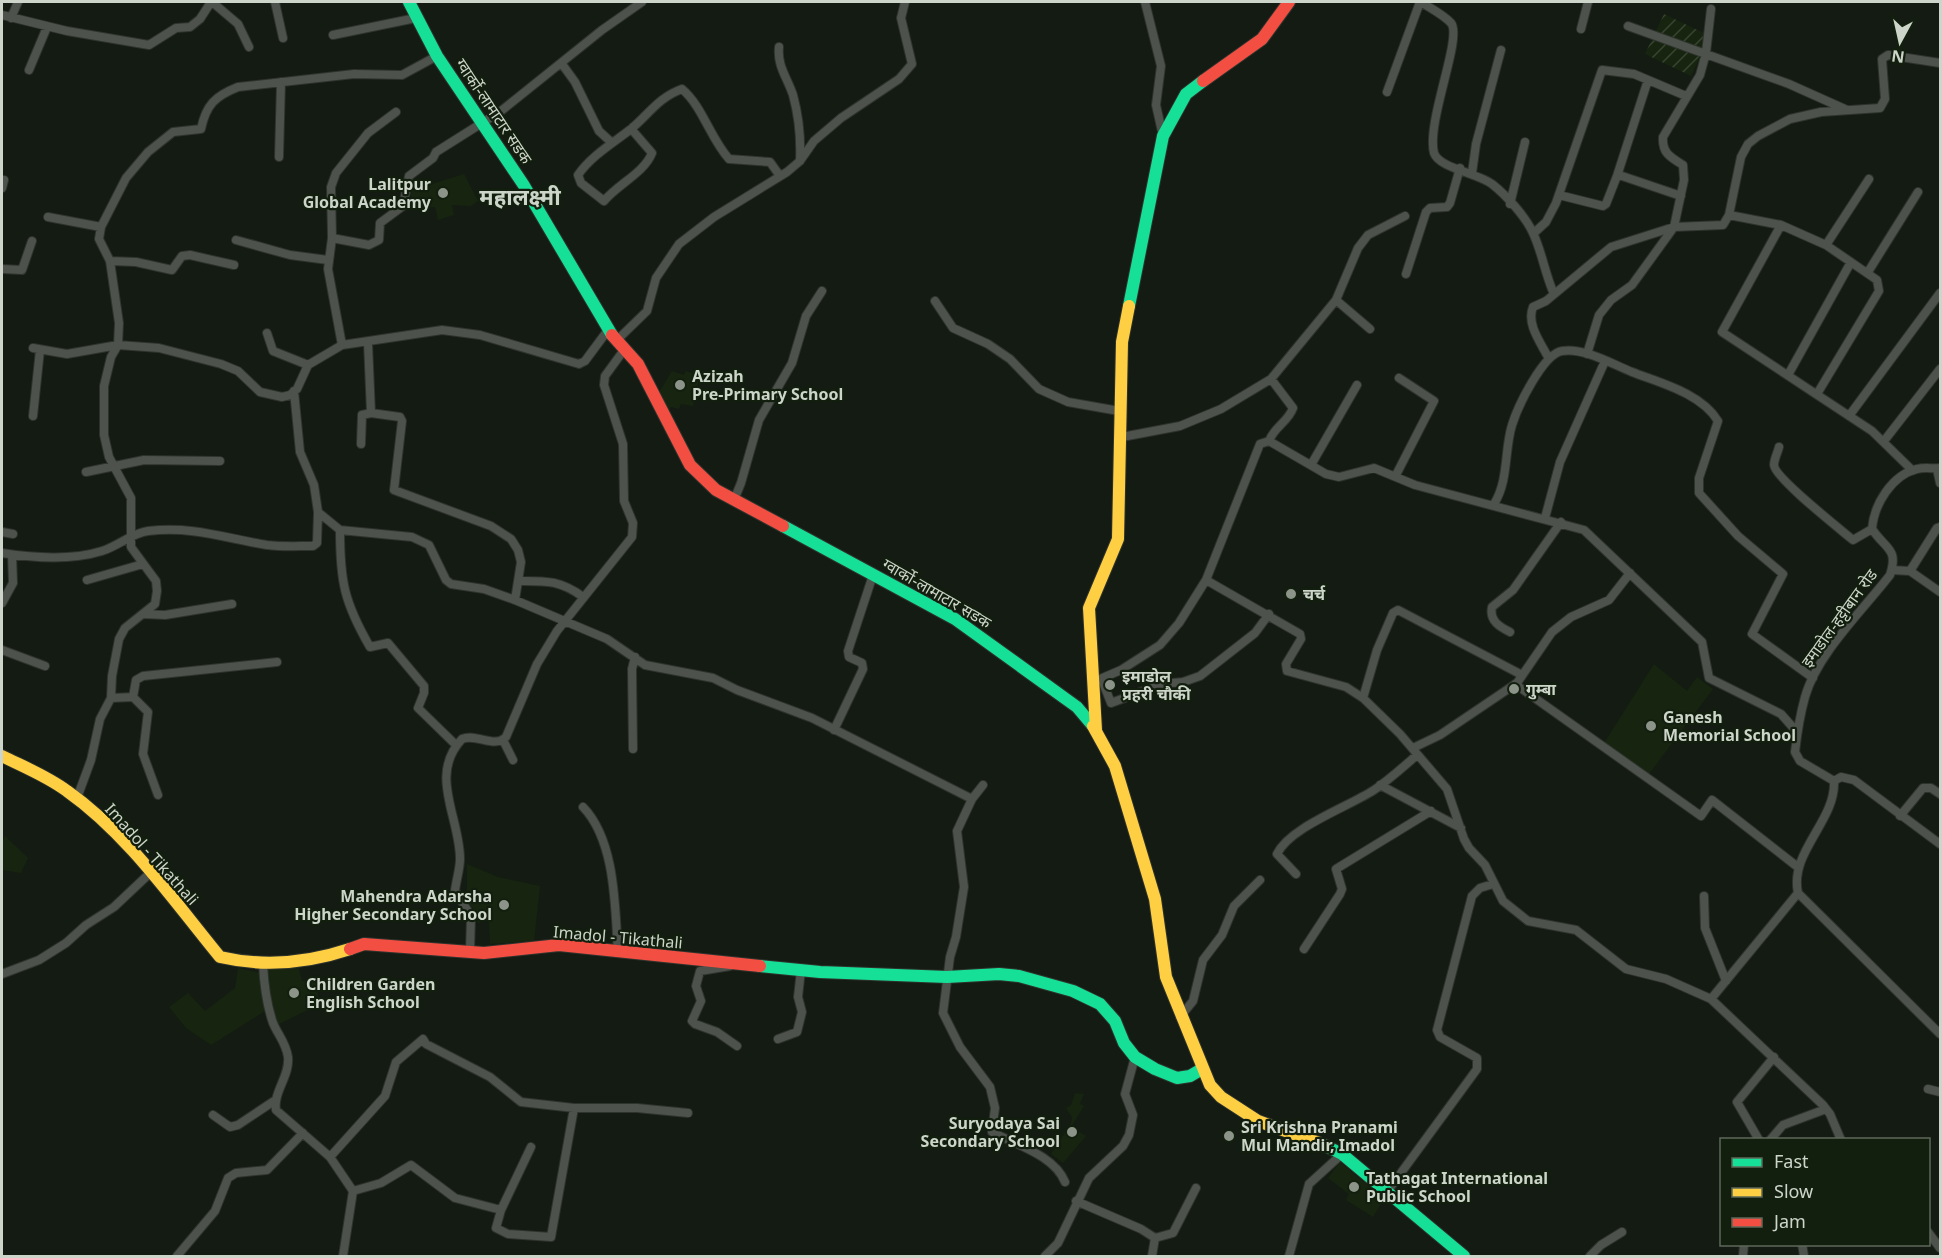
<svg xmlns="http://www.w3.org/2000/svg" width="1942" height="1258" viewBox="0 0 1942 1258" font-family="'Noto Sans','Noto Sans Devanagari',sans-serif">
	<defs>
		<pattern id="industrial-furrows" width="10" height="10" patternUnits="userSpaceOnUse" patternTransform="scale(1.5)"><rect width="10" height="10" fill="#172510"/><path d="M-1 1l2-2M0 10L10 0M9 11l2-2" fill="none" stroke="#384431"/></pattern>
	</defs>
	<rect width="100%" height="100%" fill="#141b12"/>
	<path fill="#172510" d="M464 174 478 201 471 206 452 205 454 215 438 220 435 207 409 208 413 183 432 184Z
		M672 371 684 375 686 371 700 376 693 406 681 404 679 409 671 407 669 410 658 394Z
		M1654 664 1687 691 1697 677 1713 689 1646 778 1603 745Z
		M5 836 28 858 21 873 2 870V841Z
		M467 864 498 877 540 886 534 941 490 944 489 920 478 923 474 909 467 902Z
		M297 961 302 981 315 979 320 1004 279 1024 271 1008 268 968Z
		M238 968 260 973 265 1011 211 1045 186 1028 169 1007 188 993 205 1011 235 988Z
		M1075 1093 1084 1094 1080 1104 1084 1106 1071 1127 1086 1136 1063 1163 1051 1154 1071 1124 1072 1117 1066 1108 1071 1105Z
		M1340 1162 1384 1199 1373 1217 1346 1200 1349 1194 1328 1178Z"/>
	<path fill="url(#industrial-furrows)" d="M1664 14 1710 36 1691 76 1645 54Z"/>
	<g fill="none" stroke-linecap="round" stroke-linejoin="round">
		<g stroke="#2e332d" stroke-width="10">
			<path id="street" d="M212 2 238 24 249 47
				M275 2 283 38
				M1145 2 1161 66 1156 105 1163 136
				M1421 2C1430 8 1444 15 1451 23 1463 37 1426 122 1434 153 1439 168 1477 173 1492 184 1506 195 1526 217 1533 233 1542 252 1545 274 1554 294
				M2 15 67 31 149 45 176 28 190 27 200 19 211 2
				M11 18 18 2
				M1628 26 1789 84 1847 110
				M1581 29 1588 2
				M333 35 416 18
				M779 47C777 66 787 77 793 95 799 117 801 138 800 161
				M562 64 575 82 599 131 611 142
				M29 70 47 27
				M1387 92 1420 2
				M633 127V131L652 153C644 173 618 184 604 201L581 183 578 175C591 156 613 143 631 129 648 115 659 97 682 89 703 107 710 138 729 159L770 162 780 176
				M279 157 281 82
				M1472 173 1476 144 1501 50
				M1617 176 1648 80
				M2 188 4 180
				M1559 195 1603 206 1606 204 1617 176H1622L1681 196
				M1510 204 1525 142
				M1729 215 1781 225 1826 245 1877 280 1879 291 1817 394
				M48 217 101 227
				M1781 225 1722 332 1872 431 1912 470
				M1534 233 1546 222 1556 203 1602 70 1634 74 1686 96
				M332 238 369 245 379 240 380 223 403 206 409 176 433 158 436 152 501 111 602 30 642 2
				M236 240 290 255 328 260
				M1826 245 1869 179
				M110 261 136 262 172 270 182 256 190 255 234 265
				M2 269 22 270 32 241
				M1868 272 1918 192
				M1406 274 1426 212 1430 208 1447 207 1450 203 1460 168
				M1336 300 1370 329
				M935 301 953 328 988 344 1010 359 1039 389 1068 402 1119 411
				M267 333 273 351 308 365
				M616 341 647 311 656 278 679 244 714 217 787 172 800 161 814 141 841 118 899 79 912 64 901 18 905 2
				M368 343 371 413 400 417 402 421 394 490 491 526 511 539 518 550 521 562 515 600
				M342 345 328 269 332 238 331 187 336 173 368 133 396 112
				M33 348 67 354 118 345 159 348 221 364 238 371 260 392 282 397 290 395 297 389 308 365 342 345 442 330 480 335 579 364 585 361 608 330
				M1587 354 1599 315 1611 300 1632 285 1674 227 1723 225 1729 215 1741 157 1748 144 1758 136 1790 119 1821 112 1880 108 1885 99 1882 59 1888 55 1940 63
				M1548 357C1541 343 1526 324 1533 307L1546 301 1611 247 1674 227 1684 180 1683 165C1670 157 1662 153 1663 137L1700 75 1706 53 1711 9
				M1788 375 1851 262
				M294 391 300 452 314 485 318 512 340 530 412 537 429 545 446 580 451 584 484 589 515 600 607 639 645 665 713 678 737 690 812 718 972 799
				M33 416 40 350
				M1849 416 1940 293
				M1122 437 1180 426 1221 409 1271 379 1336 300 1358 248 1368 235 1405 216
				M1269 441C1274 427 1288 422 1293 408L1271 379
				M1884 441 1940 369
				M361 444 362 415 371 413
				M1779 447C1778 452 1774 459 1774 465 1774 477 1840 529 1853 540L1872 529
				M1311 465 1357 385
				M1940 468C1933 469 1925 467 1917 469 1892 475 1874 504 1872 529 1885 549 1899 548 1890 575 1863 610 1817 654 1805 697 1800 715 1797 734 1795 752L1800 761 1834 781C1836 821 1789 852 1798 893L1940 1034
				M1937 469 1940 483
				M86 472 144 460 220 461
				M1396 475 1434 401 1399 378
				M734 500 741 483 759 420 792 363 806 316 822 291
				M1494 504C1509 480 1504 451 1512 425 1518 406 1543 354 1562 351 1583 347 1612 364 1632 372 1660 383 1701 393 1718 421L1699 478V493L1738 536 1783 574 1752 634 1813 678
				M1545 518 1560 462 1605 361
				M340 530C340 581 344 602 370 647L388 643 424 686V693L418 708 456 745
				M2 532 13 534
				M2 553C34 558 70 561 102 551 118 546 132 533 148 531 194 526 224 538 267 545 282 547 298 546 313 546L317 543 318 512
				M1892 570 1910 571 1937 528 1940 527
				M1910 571 1940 592
				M87 580 143 564
				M1206 580 1300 634 1301 639 1286 664 1287 671 1346 687 1363 698 1400 734 1447 789 1464 839 1469 848 1485 865 1503 901 1528 921 1576 930 1626 969 1666 979 1711 999 1823 1105 1830 1114 1841 1140
				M518 581C546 581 560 580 583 597
				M2 603 13 583 12 555
				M143 614 165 615 232 604
				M1510 632C1500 627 1489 621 1492 607L1513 590 1561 522
				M2 650 45 666
				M1102 680 1111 703 1162 684 1183 682 1200 676 1255 633 1269 614
				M1093 682 1121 670 1160 645 1179 623 1206 580 1256 454 1260 444 1269 441 1326 474 1339 477 1374 468 1415 485 1584 530 1702 642 1709 678 1781 714 1797 732
				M1515 684 1701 816 1712 800 1799 868
				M133 697 148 712 143 754 158 795
				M111 698 133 697 136 680 143 676 277 662
				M1363 698 1377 650 1393 613 1398 610 1522 675
				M834 730 863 669 862 663 849 657 848 651 873 575
				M503 740 513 760
				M1413 748 1440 735 1517 683 1552 632 1571 617 1609 600 1630 573
				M633 749 632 669 635 657
				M1834 781 1841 777 1854 780 1940 844
				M983 785 972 799 957 831 964 887 956 937 950 957 943 1013 960 1047 990 1087 995 1108 992 1132C1016 1145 1054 1155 1065 1182
				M1380 785 1461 828
				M77 798 91 760 100 719 111 698 112 676 119 639 125 628 155 604 157 591 156 581 131 547V498L109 457 104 435V386L111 357 118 345 119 323 110 261 99 239 101 227 126 178 148 152 173 132 201 129C206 105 215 96 238 87L354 74 402 75 437 56
				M583 807C616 841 615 909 618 953
				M1900 816 1923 788H1931L1940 794
				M1296 874 1277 854C1290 827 1348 807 1374 790 1389 780 1403 767 1417 755
				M1704 896 1705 928 1726 981
				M1304 949 1340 894 1342 889 1336 869 1431 811
				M470 952 471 916 455 891C456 881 460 869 460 859 460 817 428 775 462 739 477 733 494 749 506 737L537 664 557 631 632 537 633 523 624 501 623 444 604 385 605 376 624 350
				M263 964C264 985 266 1003 273 1023 278 1035 286 1043 288 1057 290 1076 273 1092 276 1110L330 1157 353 1191 343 1256
				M730 966 700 971 696 986 701 1001 692 1021 695 1024 717 1032 737 1046
				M2 974 39 960 66 943 86 925 114 907 149 874
				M1711 999 1798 893
				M1180 1017 1193 1001 1203 960 1222 935 1234 906 1260 880
				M778 1039 797 1032 802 1012 798 997 801 970
				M1928 1089 1940 1092
				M213 1115 230 1127 238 1125 274 1101
				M1759 1140 1737 1102 1774 1057
				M1770 1140 1783 1125 1826 1109
				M531 1147 501 1210 496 1228 508 1234 551 1237 574 1108
				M330 1157 385 1096 396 1062 423 1039 426 1044 490 1077 521 1102 574 1108H637L688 1113
				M353 1191 381 1183 411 1165 455 1198 501 1210
				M1387 1192 1477 1069V1058L1440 1037 1437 1030 1472 896 1480 888 1493 884
				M1076 1201 1141 1229 1155 1238
				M1928 1232 1940 1248
				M1155 1238 1173 1233 1196 1188
				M1802 1244 1804 1256
				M177 1256 215 1211 228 1178 236 1173 267 1170 303 1133
				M1045 1256 1058 1243 1089 1178 1123 1146 1129 1135 1133 1115 1125 1094 1135 1057
				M1152 1256 1155 1238
				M1289 1256 1309 1184 1342 1154
				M1590 1256 1601 1245 1622 1232
				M1743 1256 1744 1244"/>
		</g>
		<g stroke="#2e332d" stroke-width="14">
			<path id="fast" d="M409 2 437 56 523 184 612 335
				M1129 306 1163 136 1186 94 1203 81
				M783 526 955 619 1077 707 1093 726
				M760 966 820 972 947 977 999 974 1019 976 1073 991 1100 1004 1115 1021 1124 1043 1135 1057 1155 1069 1177 1078 1190 1076 1202 1069
				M1322 1144 1342 1154 1464 1256"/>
		</g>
		<g stroke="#2e332d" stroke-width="14">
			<path id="slow" d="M1093 726 1115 766 1155 899 1166 977 1210 1085 1221 1097 1258 1121 1322 1144
				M1096 730 1089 608 1118 539 1122 342 1129 306
				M2 756C24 767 47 776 67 791 128 834 173 900 220 957 263 967 308 963 350 949"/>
		</g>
		<g stroke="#2e332d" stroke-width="14">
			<path id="jam" d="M1203 81 1262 39 1289 2
				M612 335 638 364 690 465 716 490 783 526
				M350 949 364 944 484 953 559 945 760 966"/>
		</g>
		<use href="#street" stroke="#4e524c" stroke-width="8"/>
		<use href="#fast" stroke="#16e098" stroke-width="12"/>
		<use href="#slow" stroke="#ffcf43" stroke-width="12"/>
		<use href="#jam" stroke="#f24e42" stroke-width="12"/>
	</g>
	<g fill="#8c948a" stroke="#131f0e" stroke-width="2">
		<circle cx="443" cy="193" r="6"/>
		<circle cx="680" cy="385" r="6"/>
		<circle cx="1291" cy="594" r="6"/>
		<circle cx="1110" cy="685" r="6"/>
		<circle cx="1514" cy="689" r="6"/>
		<circle cx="1651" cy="726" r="6"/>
		<circle cx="504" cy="905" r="6"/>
		<circle cx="294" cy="993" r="6"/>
		<circle cx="1072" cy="1132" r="6"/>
		<circle cx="1229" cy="1136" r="6"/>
		<circle cx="1354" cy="1187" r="6"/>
	</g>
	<g text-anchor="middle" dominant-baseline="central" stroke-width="4.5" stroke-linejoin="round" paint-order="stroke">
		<g font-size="16" fill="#cdd5ca" stroke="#131f0e">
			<text transform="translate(494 111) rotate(56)">ग्वार्को-लामाटार सडक</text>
			<text transform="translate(937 593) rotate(30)">ग्वार्को-लामाटार सडक</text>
			<text transform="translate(1839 618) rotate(-54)">इमाडोल-हट्टीबान रोड</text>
			<text transform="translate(152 854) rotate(48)">Imadol - Tikathali</text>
			<text transform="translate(618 937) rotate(5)">Imadol - Tikathali</text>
		</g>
		<g font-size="16" font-weight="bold" fill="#cdd5ca" stroke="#131f0e" text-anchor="start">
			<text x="431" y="184" text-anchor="end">Lalitpur<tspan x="431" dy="18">Global Academy</tspan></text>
			<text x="692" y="376">Azizah<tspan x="692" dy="18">Pre-Primary School</tspan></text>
			<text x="1303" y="594">चर्च</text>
			<text x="1122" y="676">इमाडोल<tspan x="1122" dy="18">प्रहरी चौकी</tspan></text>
			<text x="1526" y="689">गुम्बा</text>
			<text x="1663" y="717">Ganesh<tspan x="1663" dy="18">Memorial School</tspan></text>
			<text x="492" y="896" text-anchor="end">Mahendra Adarsha<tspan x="492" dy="18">Higher Secondary School</tspan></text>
			<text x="306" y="984">Children Garden<tspan x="306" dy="18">English School</tspan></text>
			<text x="1060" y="1123" text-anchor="end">Suryodaya Sai<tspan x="1060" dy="18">Secondary School</tspan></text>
			<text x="1241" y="1127">Sri Krishna Pranami<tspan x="1241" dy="18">Mul Mandir, Imadol</tspan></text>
			<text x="1366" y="1178">Tathagat International<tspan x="1366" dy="18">Public School</tspan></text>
		</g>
		<g font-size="22" font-weight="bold" fill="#cdd5ca" stroke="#131f0e">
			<text x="520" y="196">महालक्ष्मी</text>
		</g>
	</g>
	<rect width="1942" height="1258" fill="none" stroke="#cdd5ca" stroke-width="6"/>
	<rect x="1720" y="1138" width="210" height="108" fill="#131f0e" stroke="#5d6859" stroke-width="1.5"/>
	<rect x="1732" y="1158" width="30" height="9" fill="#16e098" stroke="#5d6859" stroke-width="1.5"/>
	<text x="1774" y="1168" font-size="18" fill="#cdd5ca">Fast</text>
	<rect x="1732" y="1188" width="30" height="9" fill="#ffcf43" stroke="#5d6859" stroke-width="1.5"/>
	<text x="1774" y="1198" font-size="18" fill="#cdd5ca">Slow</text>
	<rect x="1732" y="1218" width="30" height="9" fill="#f24e42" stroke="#5d6859" stroke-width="1.5"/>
	<text x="1774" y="1228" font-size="18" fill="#cdd5ca">Jam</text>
	<g transform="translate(1900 42) rotate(188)" stroke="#131f0e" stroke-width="4.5" paint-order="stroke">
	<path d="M0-4.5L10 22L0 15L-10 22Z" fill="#cdd5ca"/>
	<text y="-9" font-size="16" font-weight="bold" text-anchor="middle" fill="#cdd5ca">N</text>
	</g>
</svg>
